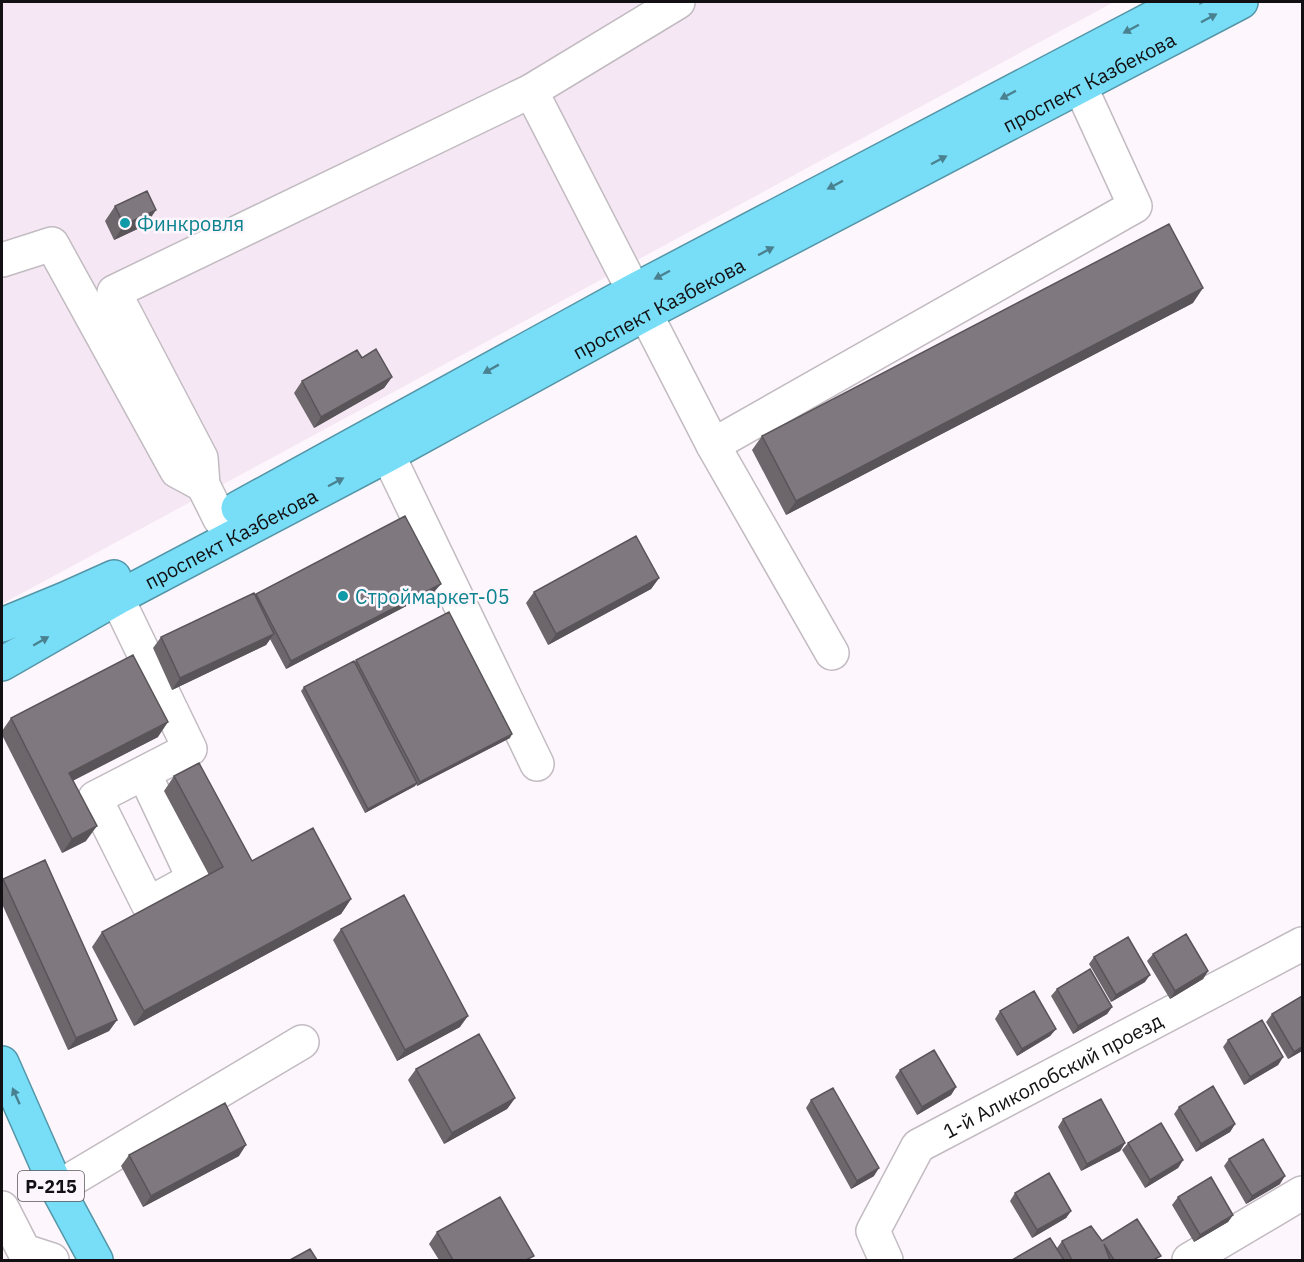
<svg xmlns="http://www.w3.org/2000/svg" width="1304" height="1262" viewBox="0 0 1304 1262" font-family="'IBM Plex Sans',sans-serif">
	<rect width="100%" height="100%" fill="#fef6fd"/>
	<path fill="#f5e8f4" d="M2 2H1114L2 604Z"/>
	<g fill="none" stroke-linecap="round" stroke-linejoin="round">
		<g stroke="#c2bbc1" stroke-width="36">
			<g id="minor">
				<path d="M678 2 531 91 713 445 832 653"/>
				<path d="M2 260 52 244 177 471 203 485"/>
				<path d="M713 445 1135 206 1080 86"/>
				<path d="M388 455 537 764"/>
				<path d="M220 519 203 485 201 458 114 292 531 91"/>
				<path d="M117 598 190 749 95 798 148 904 194 879 144 773"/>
				<path d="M57 1188 302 1042"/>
				<path d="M2 1208 24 1251 52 1260"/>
				<path id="s1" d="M886 1260 873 1231 918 1146 1302 944"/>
				<path d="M1189 1260 1302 1193"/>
			</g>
		</g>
		<g stroke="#5496a7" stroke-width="36">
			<g id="highway">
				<path d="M238 508 633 291 1183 2"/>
				<path d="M2 625 65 599 114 577"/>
				<path id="s2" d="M2 664 117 598 388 455 645 314 1241 2"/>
				<path d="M2 1063 57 1188 96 1260"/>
			</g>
		</g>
		<use href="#minor" stroke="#fff" stroke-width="33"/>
		<use href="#highway" stroke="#78def7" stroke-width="33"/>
	</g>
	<path fill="#6d676c" d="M115 206 146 225 114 240 105 221Z
		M1193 303 786 515 752 450 762 436Z
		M362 358 392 377 384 388 314 428 294 393 302 381Z
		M659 578 651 589 548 645 526 603 534 592Z
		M435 591 286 669 270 639 266 645 172 690 153 648 161 637 256 594Z
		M356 660 510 738 417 786 416 784 415 786 365 813 301 691 304 687 355 662Z
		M11 718 158 737 73 780 86 841 62 853 2 735V731Z
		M174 776 252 861 351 899 341 914 134 1026 92 947 102 932 209 875 164 791Z
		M3 879 117 1020 109 1031 68 1050 2 904V881Z
		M341 929 460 1027 397 1061 333 940Z
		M1153 954 1208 971 1203 979 1170 999 1147 961Z
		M1094 957 1145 982 1111 1002 1089 964Z
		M1057 989 1112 1007 1107 1014 1073 1034 1051 996Z
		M1000 1011 1056 1029 1050 1036 1017 1056 995 1019Z
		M1272 1014 1302 1051 1288 1059 1266 1022Z
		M1228 1040 1283 1057 1278 1065 1244 1085 1223 1047Z
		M416 1069 515 1098 507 1109 444 1144 408 1080Z
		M900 1070 956 1087 951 1095 917 1115 895 1077Z
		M811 1100 874 1176 851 1189 806 1108Z
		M1179 1107 1235 1124 1230 1132 1196 1152 1174 1114Z
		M1063 1119 1125 1143 1120 1151 1081 1171 1058 1127Z
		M1128 1143 1183 1160 1178 1168 1145 1188 1122 1150Z
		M129 1155 239 1156 143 1207 121 1166Z
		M1229 1159 1280 1184 1246 1204 1224 1166Z
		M1015 1193 1071 1211 1066 1218 1032 1238 1010 1201Z
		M1178 1197 1233 1215 1228 1222 1194 1242 1172 1205Z
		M437 1232 531 1260H439L429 1244Z
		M1062 1241H1102L1158 1260H1012L1057 1248Z"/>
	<path fill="#595458" d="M156 210 146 225 114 240 124 225Z
		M1203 288 1193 303 786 515 796 501Z
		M392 377 384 388 314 428 321 417Z
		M659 578 651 589 548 645 556 634Z
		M441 584 435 591 286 669 291 661Z
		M274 634 266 645 172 690 180 678Z
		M168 722 158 737 59 788 69 773Z
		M512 734 510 738 417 786 420 782Z
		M417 783 415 786 365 813 368 809Z
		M97 826 86 841 62 853 72 839Z
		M351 899 341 914 134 1026 144 1011Z
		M1208 971 1203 979 1170 999 1175 991Z
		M1150 975 1145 982 1111 1002 1116 995Z
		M1112 1007 1107 1014 1073 1034 1078 1026Z
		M468 1016 460 1027 397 1061 405 1050Z
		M117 1020 109 1031 68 1050 76 1038Z
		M1056 1029 1050 1036 1017 1056 1022 1049Z
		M1302 1047V1051L1288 1059 1294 1052Z
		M1283 1057 1278 1065 1244 1085 1250 1077Z
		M956 1087 951 1095 917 1115 922 1107Z
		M515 1098 507 1109 444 1144 452 1133Z
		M1235 1124 1230 1132 1196 1152 1201 1144Z
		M1125 1143 1120 1151 1081 1171 1087 1164Z
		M246 1145 239 1156 143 1207 151 1196Z
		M1183 1160 1178 1168 1145 1188 1150 1180Z
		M879 1168 874 1176 851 1189 857 1181Z
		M1285 1176 1280 1184 1246 1204 1252 1196Z
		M1071 1211 1066 1218 1032 1238 1037 1230Z
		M1233 1215 1228 1222 1194 1242 1200 1235Z"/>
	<path fill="#7f787e" stroke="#595458" stroke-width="1.5" d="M147 191 156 210 124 225 115 206Z
		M1169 224 1203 288 796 501 762 436Z
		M376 349 392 377 321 417 302 381 357 350 362 358Z
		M405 516 441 584 291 661 256 594Z
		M636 536 659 578 556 634 534 592Z
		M254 593 274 634 180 678 161 637Z
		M449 612 512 734 420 782 356 660Z
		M133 655 168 722 69 773 97 826 72 839 11 718Z
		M354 661 417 783 368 809 304 687Z
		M199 763 252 861 313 828 351 899 144 1011 102 932 223 867 174 776Z
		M45 860 117 1020 76 1038 3 879Z
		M404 895 468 1016 405 1050 341 929Z
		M1186 934 1208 971 1175 991 1153 954Z
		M1128 937 1150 975 1116 995 1094 957Z
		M1090 969 1112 1007 1078 1026 1057 989Z
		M1034 991 1056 1029 1022 1049 1000 1011Z
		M1302 996V1047L1294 1052 1272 1014Z
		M1262 1020 1283 1057 1250 1077 1228 1040Z
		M479 1034 515 1098 452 1133 416 1069Z
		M934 1050 956 1087 922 1107 900 1070Z
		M1213 1086 1235 1124 1201 1144 1179 1107Z
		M833 1088 879 1168 857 1181 811 1100Z
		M1101 1099 1125 1143 1087 1164 1063 1119Z
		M225 1103 246 1145 151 1196 129 1155Z
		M1161 1123 1183 1160 1150 1180 1128 1143Z
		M1263 1139 1285 1176 1252 1196 1229 1159Z
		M1049 1173 1071 1211 1037 1230 1015 1193Z
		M1211 1177 1233 1215 1200 1235 1178 1197Z
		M500 1197 534 1256 526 1260H453L437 1232Z
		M1137 1219 1161 1256 1153 1260H1114L1104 1244 1110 1260H1072L1062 1241 1091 1226 1102 1241Z
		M1050 1238 1064 1260H1012Z
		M310 1249 317 1260H290Z"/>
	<defs><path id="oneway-solid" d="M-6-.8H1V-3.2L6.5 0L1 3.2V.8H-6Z" transform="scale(1.5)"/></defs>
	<g fill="#4a8190">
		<use href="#oneway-solid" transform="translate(1209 18) rotate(-28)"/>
		<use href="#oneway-solid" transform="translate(1131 29) rotate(152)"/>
		<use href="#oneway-solid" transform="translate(1008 95) rotate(152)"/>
		<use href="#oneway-solid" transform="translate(939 160) rotate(-28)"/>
		<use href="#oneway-solid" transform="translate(835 185) rotate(152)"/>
		<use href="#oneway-solid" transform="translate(766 251) rotate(-28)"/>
		<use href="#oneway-solid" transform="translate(662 275) rotate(152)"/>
		<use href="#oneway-solid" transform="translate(491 369) rotate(151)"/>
		<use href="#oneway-solid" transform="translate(336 482) rotate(-28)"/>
		<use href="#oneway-solid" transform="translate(41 641) rotate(-30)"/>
		<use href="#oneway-solid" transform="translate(16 1096) rotate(-114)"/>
	</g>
	<g fill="#0f9aa8" stroke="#fef6fd" stroke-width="2">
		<circle cx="125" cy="223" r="6"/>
		<circle cx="343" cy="596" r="6"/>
	</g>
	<g text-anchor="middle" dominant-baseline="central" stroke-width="5" stroke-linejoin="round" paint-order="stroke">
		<rect fill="#fef6fd" stroke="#595558" stroke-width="1.5" x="18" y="1171" width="66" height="30" rx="4.5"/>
		<g font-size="18" font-weight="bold" fill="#121012">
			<text x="51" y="1186">P-215</text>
		</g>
		<g font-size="20" fill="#121012" stroke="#fef6fd">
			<text stroke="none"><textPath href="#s2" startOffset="1233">проспект Казбекова</textPath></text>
			<text stroke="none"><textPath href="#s2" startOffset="747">проспект Казбекова</textPath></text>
			<text stroke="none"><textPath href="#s2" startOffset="261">проспект Казбекова</textPath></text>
			<text stroke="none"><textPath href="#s1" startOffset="280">1-й Аликолобский проезд</textPath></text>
		</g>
		<g font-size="20" fill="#0d838f" stroke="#fef6fd" text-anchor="start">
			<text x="137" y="223">Финкровля</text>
			<text x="355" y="596">Строймаркет-05</text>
		</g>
	</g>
	<rect width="1304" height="1262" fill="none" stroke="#121012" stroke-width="6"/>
</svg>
